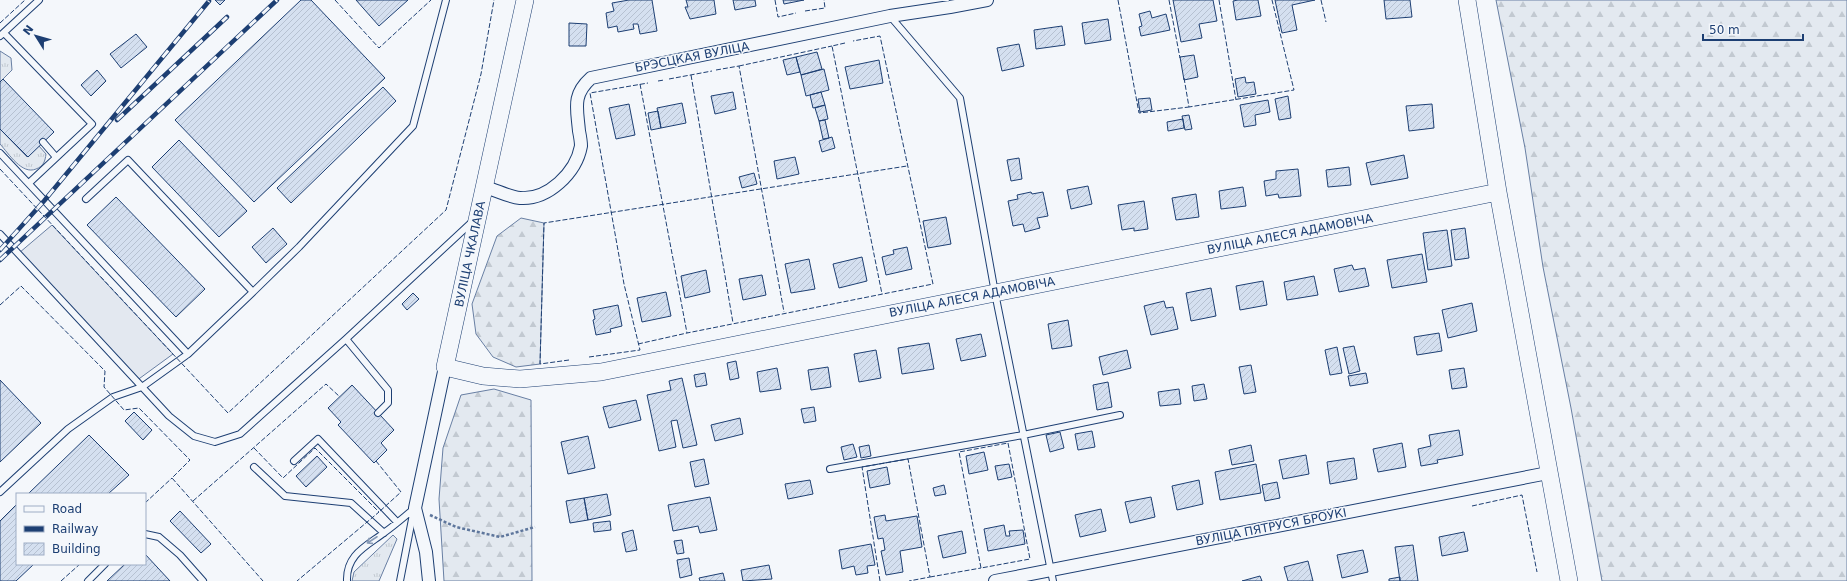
<svg xmlns="http://www.w3.org/2000/svg" width="1847" height="581" viewBox="0 0 1847 581" font-family="'DejaVu Sans',sans-serif">
	<defs>
		<pattern id="grass-tufts" width="24" height="20" patternUnits="userSpaceOnUse"><rect width="24" height="20" fill="#e3e9f0"/><path d="M3 7l-1-3M5 7V3M7 7l1-3M15 17l-1-3M17 17v-4M19 17l1-3" fill="none" stroke="#c2c9d1"/></pattern>
		<pattern id="forest-firs" width="22" height="20" patternUnits="userSpaceOnUse"><rect width="22" height="20" fill="#e3e9f0"/><path d="M5 1l3.5 6h-7zM16 11l3.5 6h-7z" fill="#c2c9d1"/></pattern>
		<pattern id="building-hatch" width="6" height="6" patternUnits="userSpaceOnUse"><rect width="6" height="6" fill="#d5e0f0"/><path d="M-1 1l2-2M0 6l6-6M5 7l2-2" fill="none" stroke="#b6c1d1"/></pattern>
	</defs>
	<rect width="100%" height="100%" fill="#f4f7fb"/>
	<path fill="url(#grass-tufts)" stroke="#687fa3" d="M0 51 11 58 12 70 0 82Z
		M0 129 27 157 39 146 46 154C45 161 44 166 36 169 22 175 9 154 0 144Z
		M393 535 397 539 379 581H352L354 572Z"/>
	<path fill="url(#forest-firs)" stroke="#687fa3" d="M1496 0H1847V581H1602L1571 408 1543 267 1525 148Z
		M521 218 544 223 540 364 516 367 493 357 476 334 472 304 497 236Z
		M494 389 531 400 532 581H444L439 499 443 448 461 395Z"/>
	<path fill="#e3e8f0" stroke="#687fa3" d="M52 225 122 300 173 354 136 381 19 253Z"/>
	<path fill="url(#building-hatch)" stroke="#1d3f73" d="M215 0H225L220 5Z
		M301 0H311L385 78 254 202 175 120Z
		M356 0H408L379 26Z
		M629 0H652L657 31 640 34 638 24H633L634 29 618 32 617 26 608 28 606 13 614 11 612 3Z
		M686 0H714L716 14 690 19 685 7H688Z
		M733 0H755L756 6 735 10Z
		M783 0H804L784 4Z
		M1173 0H1213L1217 21 1199 24 1202 38 1181 42Z
		M1238 0H1258L1261 16 1236 20 1233 1Z
		M1275 0H1315L1292 5 1297 30 1282 33Z
		M1384 0H1410L1412 17 1386 19Z
		M1150 11 1152 18 1166 14 1170 30 1141 36 1139 27 1142 26 1139 14Z
		M1108 19 1111 40 1085 44 1082 23Z
		M569 23 587 24 586 46H569Z
		M1062 26 1065 45 1036 49 1034 30Z
		M136 34 147 47 121 68 110 54Z
		M1019 44 1024 66 1002 71 997 48Z
		M817 52 822 69 801 75 796 57Z
		M1194 55 1198 77 1184 80 1180 57Z
		M796 57 800 72 787 75 783 60Z
		M879 60 883 83 850 89 845 67Z
		M824 69 829 90 806 96 801 75Z
		M97 70 106 81 91 96 81 85Z
		M1245 77 1246 83 1254 82 1256 94 1238 97 1235 79Z
		M3 79 54 132 28 157 0 129V82Z
		M383 87 396 101 291 203 277 188Z
		M733 92 736 109 715 114 711 96Z
		M821 92 825 105 813 108 810 95Z
		M1288 96 1291 118 1279 120 1275 99Z
		M1150 98 1152 110 1140 112 1138 99Z
		M1268 100 1270 112 1255 115 1256 125 1244 127 1240 105Z
		M682 103 686 123 661 128 657 108Z
		M629 104 635 135 616 139 609 108Z
		M1432 104 1434 128 1409 131 1406 106Z
		M825 105 828 119 819 121 815 108Z
		M658 111 661 128 651 130 648 113Z
		M1189 115 1192 129 1185 130 1182 116Z
		M1183 119 1184 128 1168 131 1167 122Z
		M825 120 829 138 823 139 819 121Z
		M832 137 835 148 822 152 819 141Z
		M179 140 247 211 219 237 152 167Z
		M1404 155 1408 178 1371 185 1366 163Z
		M795 157 799 174 777 179 774 161Z
		M1019 158 1022 179 1011 181 1007 160Z
		M1349 167 1351 185 1328 187 1326 170Z
		M1298 169 1301 196 1279 198 1278 194 1266 196 1264 181 1276 179V171Z
		M754 173 757 184 742 188 739 177Z
		M1088 186 1092 204 1071 209 1067 190Z
		M1243 187 1246 206 1221 209 1219 191Z
		M1031 192 1032 194 1043 192 1048 216 1037 218 1040 228 1025 232 1023 224 1013 226 1008 201 1018 199 1017 195Z
		M1196 194 1199 217 1176 220 1172 198Z
		M116 197 205 289 176 317 87 225Z
		M1144 201 1148 229 1134 231V228L1122 230 1118 205Z
		M946 217 951 244 928 248 923 221Z
		M273 228 287 244 266 263 252 247Z
		M1465 228 1469 258 1455 260 1451 230Z
		M1447 230 1452 266 1428 270 1423 233Z
		M907 247 912 269 886 275 882 257 894 254 893 250Z
		M1422 254 1427 282 1392 288 1387 260Z
		M862 257 867 281 839 288 833 264Z
		M809 259 815 289 791 293 785 264Z
		M1352 265 1354 270 1365 268 1369 286 1339 292 1334 269Z
		M706 270 710 292 685 298 681 276Z
		M762 275 766 295 743 300 739 279Z
		M1314 276 1318 295 1287 300 1284 282Z
		M1263 281 1267 305 1240 310 1236 286Z
		M1211 288 1216 316 1191 321 1186 293Z
		M666 292 671 316 642 322 637 298Z
		M413 293 419 299 407 310 402 304Z
		M1164 301 1166 308 1173 307 1178 329 1151 335 1144 306Z
		M1472 303 1477 331 1448 338 1442 310Z
		M618 305 622 326 610 329 611 332 596 335 593 320 595 319 593 310Z
		M1068 320 1072 346 1052 349 1048 324Z
		M1439 333 1442 351 1417 355 1414 337Z
		M981 334 986 356 961 361 956 339Z
		M929 343 934 369 902 374 898 348Z
		M1354 346 1360 371 1349 374 1343 348Z
		M1337 347 1342 373 1330 375 1325 350Z
		M876 350 881 378 859 382 854 354Z
		M1127 350 1131 368 1103 375 1099 357Z
		M736 361 739 378 730 380 727 363Z
		M1251 365 1256 392 1244 394 1239 367Z
		M828 367 831 387 811 390 808 370Z
		M777 368 781 389 760 392 757 372Z
		M1464 368 1467 387 1452 389 1449 370Z
		M705 373 707 385 696 387 694 375Z
		M1366 373 1368 383 1350 386 1348 376Z
		M682 378 697 445 683 448 677 420 671 421 676 447 659 451 647 395 671 390 669 381Z
		M0 380 41 423 0 462Z
		M1108 382 1112 407 1097 410 1093 385Z
		M1204 384 1207 399 1194 401 1192 386Z
		M352 385 394 430 381 443 387 450 374 463 338 425 341 422 328 408Z
		M1179 389 1181 404 1160 406 1158 392Z
		M636 400 641 420 609 428 603 407Z
		M814 407 816 421 804 423 801 409Z
		M134 412 152 430 143 440 125 421Z
		M740 418 743 434 715 441 711 425Z
		M1459 430 1463 455 1437 460 1438 463 1421 466 1418 449 1431 446 1429 435Z
		M1092 431 1095 447 1078 450 1075 434Z
		M1060 432 1064 448 1050 452 1046 435Z
		M89 435 129 475 108 494H28Z
		M588 436 595 468 568 474 561 442Z
		M1402 443 1406 467 1378 472 1373 449Z
		M853 444 857 457 844 460 841 447Z
		M869 445 871 456 861 458 859 447Z
		M1251 445 1254 461 1232 465 1229 450Z
		M984 452 988 470 969 474 966 456Z
		M1306 455 1309 474 1283 479 1279 460Z
		M317 456 327 467 306 487 296 476Z
		M1354 458 1357 479 1330 484 1327 462Z
		M704 459 709 484 695 487 690 462Z
		M1009 464 1012 477 998 480 995 466Z
		M1256 464 1261 493 1220 500 1215 472Z
		M887 467 890 484 870 488 867 471Z
		M810 480 813 494 788 499 785 484Z
		M1199 480 1203 504 1177 510 1172 486Z
		M1277 482 1280 498 1265 501 1262 485Z
		M944 485 946 494 935 496 933 488Z
		M607 494 611 515 588 520 584 498Z
		M710 497 717 530 700 533 698 526 673 531 668 505Z
		M1151 497 1155 517 1130 523 1125 502Z
		M584 498 588 520 570 523 566 501Z
		M17 504V564H34L16 581H0V521Z
		M1101 509 1106 531 1080 537 1075 515Z
		M180 511 211 544 201 553 170 521Z
		M885 515 886 521 917 516 922 547 900 551 903 572 886 575 881 551 885 550 883 538 878 539 874 517Z
		M610 521 611 530 594 532 593 523Z
		M1004 525 1006 536H1010L1009 531 1023 530 1025 544 988 551 984 529Z
		M633 530 637 550 626 552 622 533Z
		M962 531 966 553 943 558 938 536Z
		M1464 532 1468 551 1442 556 1439 537Z
		M682 540 684 553 677 554 674 541Z
		M871 544 875 565 867 566 868 573 856 575 854 566 842 569 839 550Z
		M1413 545 1418 581H1400L1395 547Z
		M1363 550 1368 572 1342 578 1337 555Z
		M145 554 170 581H107L125 564H145Z
		M689 558 692 575 680 578 677 560Z
		M1308 561 1313 581H1288L1284 567Z
		M769 565 772 579 743 581 741 570Z
		M723 573 725 581H700L699 578Z
		M1260 576 1262 581H1242Z
		M1400 577V581H1389V579Z"/>
	<g fill="none" stroke-linecap="round" stroke-linejoin="round">
		<g stroke="#1d3f73" stroke-width="8">
			<path id="lane" d="M890 16 960 98 995 293 1053 581
				M4 33 92 124 29 183
				M0 36 39 0
				M43 142 56 157
				M0 153 188 354 253 292 128 160 86 199
				M0 234 169 416 194 436 215 442 240 434 346 339 472 222
				M253 292 299 247 413 126 446 0
				M346 339 388 390V403L378 413
				M294 461 318 439 397 522
				M254 467 285 496 351 503 384 533
				M830 469 1023 435 1120 415
				M0 492 68 429 113 397 142 387 188 354
				M145 534 159 537 180 555 203 581
				M88 581 105 564
				M347 581C346 554 367 546 385 532 395 525 405 516 415 508
				M400 581 413 514"/>
		</g>
		<g stroke="#1d3f73" stroke-width="14">
			<path id="street" d="M485 187C496 190 509 197 520 198 548 200 576 173 581 146 581 142 580 136 579 131 577 108 572 95 591 78L890 16 950 7 987 0
				M429 581 426 552 415 508 445 367
				M995 581 1548 473"/>
		</g>
		<g stroke="#1d3f73" stroke-width="18">
			<path id="secondary" d="M525 0 445 367 483 376 520 379 601 372 1498 192
				M1467 0 1498 192 1569 581"/>
		</g>
		<path stroke="#5e769c" stroke-width="2.5" stroke-dasharray="3 2" stroke-linecap="butt" d="M430 515 456 527 500 537 535 527"/>
		<use href="#lane" stroke="#f4f7fb" stroke-width="6"/>
		<use href="#street" stroke="#f4f7fb" stroke-width="12"/>
		<use href="#secondary" stroke="#f4f7fb" stroke-width="17"/>
		<g stroke="#1d3f73" stroke-width="4.5">
			<path id="rail" d="M117 120 227 17
				M0 250 44 201 209 1
				M0 260 277 0"/>
		</g>
		<use href="#rail" stroke="#f4f7fb" stroke-width="3" stroke-dasharray="9" stroke-linecap="butt"/>
		<path stroke="#1d3f73" stroke-width="1" stroke-dasharray="5 2" stroke-linecap="butt" d="M335 0 379 48 431 0
			M775 0 778 17 796 13
			M1118 0 1139 113 1189 107
			M1169 0 1180 58
			M1219 0 1236 100
			M1321 0 1326 22
			M805 11 825 8 824 0
			M0 23 25 0
			M845 43 832 46 882 294
			M739 66 832 46
			M716 70 739 66 784 312
			M691 75 733 323
			M1184 78 1189 107 1294 90 1272 0
			M669 79 712 71
			M658 81 664 80
			M640 84 687 333 933 284 880 36 853 41
			M0 169 228 413 446 210 481 74 494 0
			M0 305 21 286 105 371 104 387 124 410 139 408 190 460 172 478 263 581
			M638 344 687 333
			M589 357 640 350 624 284 590 93 648 83
			M569 360 540 364 544 223 907 166
			M1008 443 1030 559 981 568 959 452Z
			M254 448 283 478 315 448 379 512 297 581
			M376 461 401 492 379 512
			M193 501 326 384 340 397
			M145 503 172 478
			M1472 506 1522 495 1537 572
			M930 577 981 568
			M61 581 80 564
			M880 581 862 467 908 459 930 577 909 581"/>
	</g>
	<defs><path id="oneway-shaft" d="M-6 0H5M1.5-3L5.5 0L1.5 3" fill="none" stroke-width="1.6" stroke-linecap="round" stroke-linejoin="round"/></defs>
	<use stroke="#889bb7" href="#oneway-shaft" transform="translate(372 540) rotate(147)"/>
	<g text-anchor="middle" dominant-baseline="central" stroke-width="3" stroke-linejoin="round" paint-order="stroke">
		<g font-size="12" fill="#1d3f73" stroke="#f4f7fb">
			<text transform="translate(692 57) rotate(-11)">БРЭСЦКАЯ ВУЛІЦА</text>
			<text transform="translate(1290 234) rotate(-11)">ВУЛІЦА АЛЕСЯ АДАМОВІЧА</text>
			<text transform="translate(470 254) rotate(-78)">ВУЛІЦА ЧКАЛАВА</text>
			<text transform="translate(972 297) rotate(-11)">ВУЛІЦА АЛЕСЯ АДАМОВІЧА</text>
			<text transform="translate(1271 527) rotate(-11)">ВУЛІЦА ПЯТРУСЯ БРОЎКІ</text>
		</g>
	</g>
	<rect x="16" y="493" width="130" height="72" fill="#f4f7fb" stroke="#9eadc5"/>
	<rect x="24" y="506" width="20" height="6" fill="#f4f7fb" stroke="#9eadc5"/>
	<text x="52" y="513" font-size="12" fill="#1d3f73">Road</text>
	<rect x="24" y="526" width="20" height="6" fill="#1d3f73" stroke="#9eadc5"/>
	<text x="52" y="533" font-size="12" fill="#1d3f73">Railway</text>
	<rect x="24" y="543" width="20" height="12" fill="url(#building-hatch)" stroke="#9eadc5"/>
	<text x="52" y="553" font-size="12" fill="#1d3f73">Building</text>
	<g transform="translate(36 36) rotate(307)" stroke="#f4f7fb" stroke-width="3" paint-order="stroke">
	<path d="M0-3L7 15L0 10L-7 15Z" fill="#1d3f73"/>
	<text y="-6" font-size="11" font-weight="bold" text-anchor="middle" fill="#1d3f73">N</text>
	</g>
	<path d="M1703 34v6h100v-6" fill="none" stroke="#1d3f73" stroke-width="2"/>
	<text x="1709" y="34" font-size="12" fill="#1d3f73" stroke="#f4f7fb" stroke-width="3" paint-order="stroke">50 m</text>
</svg>
